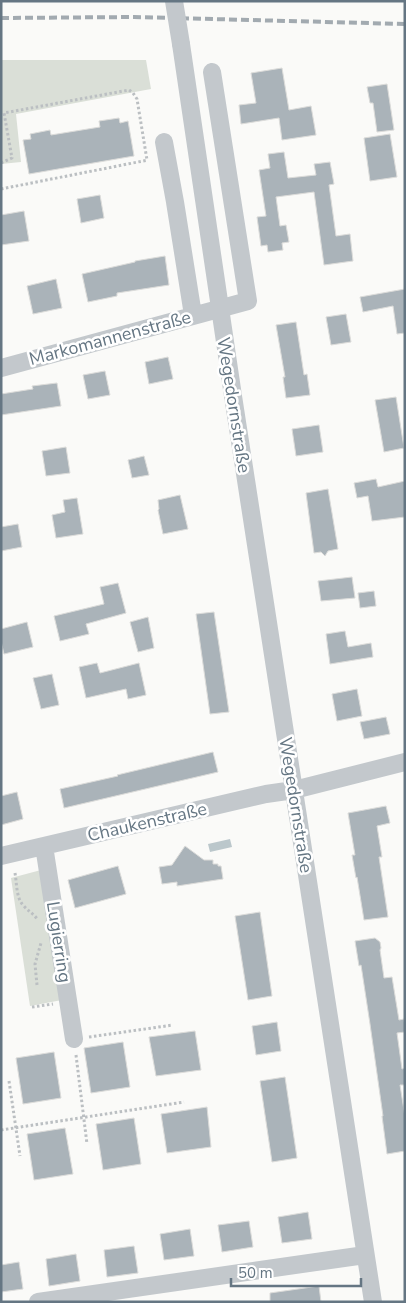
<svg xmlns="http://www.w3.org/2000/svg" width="406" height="1303" viewBox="0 0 406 1303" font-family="'Nunito Sans',sans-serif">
	<rect width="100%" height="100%" fill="#fafaf8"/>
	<path fill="#dadfd7" d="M1 60H146L151 89 16 114 21 162 1 164Z
		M41 870 62 1000 30 1006 11 878Z"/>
	<path fill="#bbc7cb" d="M230 839 232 847 210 852 208 844Z"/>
	<path fill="#aab3b9" stroke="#dcdcda" d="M282 68 289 110 311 106 316 135 282 140 279 118 241 124 239 105 256 103 251 73Z
		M387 84 394 130 377 132 373 103H370L367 87Z
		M119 118 120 123 128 121 134 156 29 174 23 140 31 139 30 134 50 130 51 135 100 127 99 121Z
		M390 134 397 177 370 181 364 138Z
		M284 152 288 178 316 175 314 164 330 162 334 184 329 185 336 236 350 234 353 261 324 265 314 192 276 197 280 226 286 225 289 242 282 243 283 250 268 252 267 245 261 246 257 217 266 216 259 170 270 168 268 154Z
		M100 195 104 218 81 223 77 199Z
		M24 211 29 241 1 245V215Z
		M165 256 169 285 117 293V296L88 302 82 274 135 262V261Z
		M56 279 62 308 33 314 27 286Z
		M405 289V333L397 334 393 306 363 312 360 297Z
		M346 314 351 342 331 345 326 317Z
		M296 322 304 375 307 374 310 395 286 398 283 377H285L276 325Z
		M168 357 173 379 149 384 145 362Z
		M105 371 110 395 88 399 83 375Z
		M57 383 61 406 1 415V394L33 389 32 386Z
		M396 397 404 448 384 452 375 400Z
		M319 425 323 452 296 456 292 429Z
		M66 447 70 473 46 476 42 451Z
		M144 456 149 475 132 478 128 460Z
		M376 479 378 487 405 481V517L372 521 368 496 357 498 354 483Z
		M328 489 338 549 328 551 325 556 321 552 314 553 306 493Z
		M180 495 188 529 163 534 158 510 159 509 158 500Z
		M77 498 83 534 56 538 52 515 65 512 63 500Z
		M18 524 22 547 1 551V527Z
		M352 577 355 598 321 601 318 581Z
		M118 583 126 613 86 624 89 634 60 641 54 616 104 604 100 587Z
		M374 591 376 606 360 608 358 593Z
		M214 612 229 712 210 714 196 614Z
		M148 617 154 648 138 652 130 622Z
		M27 622 33 647 4 654 1 641V629Z
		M345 631 348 647 371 643 373 657 330 664 326 634Z
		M97 663 100 673 139 663 146 695 128 699 126 689 86 698 79 667Z
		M52 674 59 705 41 709 33 678Z
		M357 689 362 716 337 721 332 694Z
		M386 717 390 734 364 739 360 722Z
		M213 752 218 772 64 808 60 789 118 776 117 775Z
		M17 792 23 819 1 825V796Z
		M386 806 390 823 377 826 382 857H379L388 917 364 920 357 877 356 878 352 855H355L348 813Z
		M185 846 204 860H213V864H218V866H221L223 879 177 886V882L162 884 159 867 172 865Z
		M118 866 126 894 75 908 68 880Z
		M260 912 272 996 248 1000 235 916Z
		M375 938 380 942 381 948 380 950 384 978 392 977 399 1020 404 1019 405 1027V1032L397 1033 402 1069 405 1068V1085H400L405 1117V1151L387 1154 382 1116H383L370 1024 361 965 359 966 355 941Z
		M277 1022 281 1051 256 1055 252 1026Z
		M195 1031 201 1070 156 1076 149 1037Z
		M123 1042 130 1087 91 1093 84 1048Z
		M54 1052 61 1098 23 1104 16 1058Z
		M285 1077 297 1158 272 1162 260 1081Z
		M207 1107 211 1147 167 1153 161 1114Z
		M134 1118 141 1164 103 1170 96 1124Z
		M65 1128 73 1174 34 1180 27 1134Z
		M308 1212 312 1239 282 1243 278 1217Z
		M249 1221 253 1247 222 1252 218 1225Z
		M190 1229 194 1256 164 1260 160 1234Z
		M134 1246 138 1273 107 1277 104 1250Z
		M76 1254 80 1281 49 1286 46 1259Z
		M19 1262 23 1289 1 1292V1265Z
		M319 1286 321 1302H270V1293Z"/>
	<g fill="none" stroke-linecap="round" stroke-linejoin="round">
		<path stroke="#bbbfc2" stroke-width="3" stroke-dasharray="2.5 2.5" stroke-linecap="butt" d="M1 163 12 158 4 113 129 90 133 93 137 99 147 160
			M1 189 148 160
			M15 873C17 884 16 897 23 905 28 911 34 914 38 920
			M37 985 35 964 41 943
			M32 1007 53 1004
			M89 1037 173 1025
			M76 1055 87 1144
			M9 1081 20 1156
			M1 1130 184 1102"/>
		<path stroke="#c3c8cc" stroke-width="18" d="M181 44 233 396 373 1302
			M164 142 175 202 193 315
			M1 368 248 301 212 72
			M44 846 74 1039
			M1 856 266 794 294 790 405 762
			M38 1302 365 1255"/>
		<path stroke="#a2aab0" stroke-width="4" stroke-dasharray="8 4" stroke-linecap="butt" d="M1 18 134 17 405 24"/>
		<path stroke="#c3c8cc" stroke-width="18" d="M174 1 181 44"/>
	</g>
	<g text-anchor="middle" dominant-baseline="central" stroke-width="5" stroke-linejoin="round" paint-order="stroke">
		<g font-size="18" fill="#657683" stroke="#fff">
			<text transform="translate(110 338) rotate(-15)">Markomannenstraße</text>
			<text transform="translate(234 405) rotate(81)">Wegedornstraße</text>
			<text transform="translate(296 805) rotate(81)">Wegedornstraße</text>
			<text transform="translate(147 822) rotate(-13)">Chaukenstraße</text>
			<text transform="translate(59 942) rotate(81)">Lugierring</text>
		</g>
	</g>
	<rect width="406" height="1303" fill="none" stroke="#657683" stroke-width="5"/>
	<path d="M231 1278v8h130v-8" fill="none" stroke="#657683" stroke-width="2.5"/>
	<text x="238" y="1278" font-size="15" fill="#657683" stroke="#ffffff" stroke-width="4" paint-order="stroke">50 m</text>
</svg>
